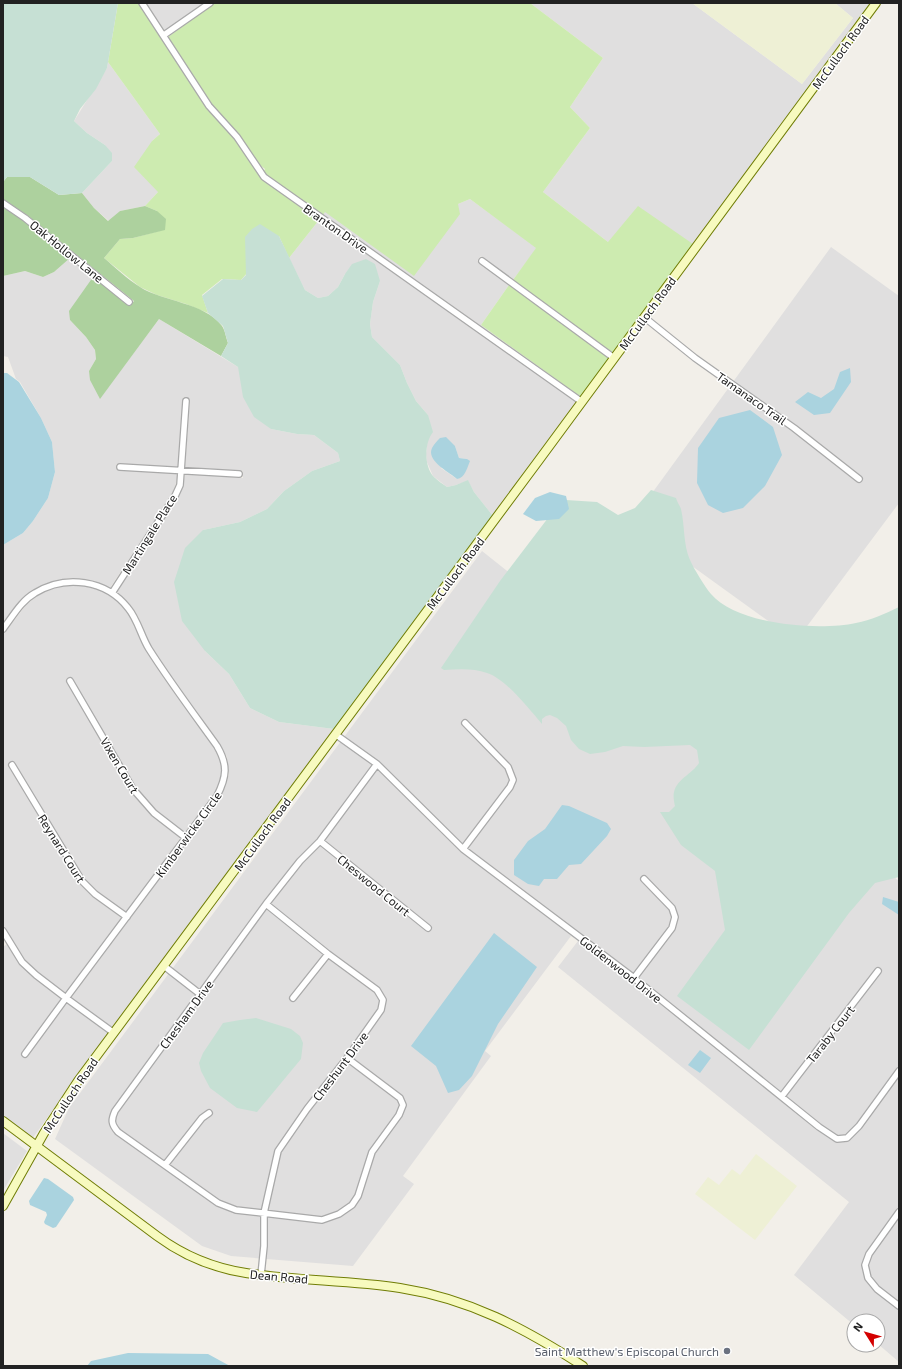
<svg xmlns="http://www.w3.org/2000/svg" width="902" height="1369" viewBox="0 0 902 1369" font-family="'Exo 2',sans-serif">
	<rect width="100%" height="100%" fill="#f2efe9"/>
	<path fill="#e0dfdf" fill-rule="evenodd" d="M146 3H204L165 31Z
		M530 3H692L802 84 853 18 835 3H871L693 244 608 242 543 192 590 128 570 107 603 58Z
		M108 62 160 134 152 141 158 192 145 206 120 211 109 221 94 208 82 193 112 161 105 145 87 133 74 121 107 68Z
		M470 199 537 248 513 280 481 256 477 261 509 285 481 325 557 380 323 215 325 211 458 204Z
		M319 220 577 402 493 516 474 492 468 481 456 485 447 487 433 476 427 462 426 454 428 437V415L416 401 407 383 400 365 372 337 370 324 373 302 380 281 345 274 338 287 328 296 318 298 305 290 289 258ZM455 446 459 458 467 459 457 479 441 468Z
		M831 247 899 296V503L796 641 631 522Z
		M70 258 93 277 70 320 86 337 95 350 96 359 89 371 100 398 159 319 238 367 271 429 297 434 314 435 338 453 340 461 312 471 284 491 267 509 240 522 203 530 205 651 229 674 250 708 279 722 334 729 113 1028 71 998 220 798 225 787 229 775 227 757 220 745 151 647 138 616 131 606 116 592 178 498 183 486 185 474 243 478V471L185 467 190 399 183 397 178 467 116 464 117 470 178 473 176 483 172 494 110 588 96 582 84 579 71 578 58 580 45 584 33 590 21 600 3 623V545L23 533 33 521 48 498 55 472 52 442 41 418 20 382 16 379 8 357 3 356V276L25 271 43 277 54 272Z
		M482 551 899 881V1362L878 1344V1321H854V1325L794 1275 849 1202 558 967 578 941 571 936 485 1051 491 1056 403 1176 414 1184 353 1266 231 1256 202 1246 55 1139 69 1108Z
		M73 585 84 586 102 591 110 595 126 610 132 619 146 650 214 747 220 758 222 774 219 784 214 794 184 833 156 810 136 788 71 677 66 679 131 791 152 815 180 838 126 913 97 892 84 879 13 761 8 763 79 883 93 897 122 918 66 993 38 973 25 960 3 925V635L26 605 37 596 48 590 60 586Z
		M7 944 20 963 34 978 62 998 21 1054 26 1058 67 1003 109 1033 32 1139 3 1118V947Z
		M3 1133 27 1151 3 1191Z"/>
	<path fill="#eef0d5" d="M692 3H835L853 18 802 84Z
		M756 1154 797 1186 755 1240 695 1194 708 1177 719 1185 732 1169 740 1175Z"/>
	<path fill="#cdebb0" d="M118 3H138L206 107 234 138 261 178 319 220 289 258 279 236 241 280 222 279 202 295 208 313 186 304 157 295 140 287 104 258 120 239 133 238 159 231 157 211 145 206 158 192 134 167 152 141 160 134 108 62Z
		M215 3H530L603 58 570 107 590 128 543 192 608 242 638 206 693 244 613 353 513 280 536 248 470 199 458 204 460 214 414 276 325 212 323 215 266 175 264 171 265 169 260 165 239 135 214 107 168 37Z
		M509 285 609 358 581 397 481 325Z"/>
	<path fill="#add19e" d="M7 177H30L59 195 82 193 94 208 108 221 120 211 145 206 157 211 166 219 165 230 133 238 120 239 104 258C116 268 127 279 140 287 163 302 204 302 222 326 225 330 226 338 228 343L221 356 159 319 100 399 90 380 89 371 96 359 95 350 86 337 70 320 69 311 93 277 130 306 134 301 27 215 3 199V182Z
		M3 207 23 220 70 258 54 272 43 277 25 271 3 276Z"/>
	<path fill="#c6e0d4" d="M3 3H118L107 68 96 89 80 109 74 121 87 133 105 145 112 153V161L82 193 59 195 30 177H7L3 182Z
		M260 224 279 236 305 290 318 298 328 296 338 287 345 274 352 264 366 259 375 264 380 281 373 302 370 324 372 337 400 365 407 383 416 401 428 415 433 432C424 443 424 467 434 477 438 481 443 484 447 487L456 485 468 480 474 492 493 516 334 729 279 722 250 708 229 674 205 651 182 621 174 582 185 548 203 530 240 522 267 509 284 491 312 471 340 461 338 453 314 435 297 434 271 429 254 417 243 397 238 367 221 356 228 343 223 326 208 313 202 296 223 279 241 280 246 275 245 237 252 229Z
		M651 490 676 498C677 502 680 506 681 509 685 526 683 544 690 560 694 569 705 587 711 594 737 625 818 631 856 623 871 620 885 614 899 607V877L875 883 849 913 749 1050 677 996 725 930 715 871 681 845 660 812H669L675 806C674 802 673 796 674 792 677 779 692 774 699 763L697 750 690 745 644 747 623 746 605 752 590 754 579 749 571 740 566 726 557 718 550 715 546 716 542 719V724C529 709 506 679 487 673 474 668 458 669 444 670L441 668 500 581 551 514 566 500 597 502 618 515 635 508Z
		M256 1018 291 1029 300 1036 303 1043 301 1059 257 1112 237 1108 210 1088 201 1071 199 1063 203 1053 223 1023 240 1020Z"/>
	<path fill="#aad3df" d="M850 368 851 382 830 413 814 415 795 402 808 392 821 398 834 389 840 372Z
		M3 373H7L19 382 41 418 52 442 55 472 48 498 33 521 23 533 3 545Z
		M750 410 773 427 782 455 765 486 743 508 723 513 708 505 697 483 698 448 719 418Z
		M446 437 455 446 459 458 467 459 470 461C467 468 465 478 457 479 449 472 426 461 432 448 434 444 437 441 440 438Z
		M550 492 566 496 569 509 559 519 536 521 523 514 535 498Z
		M562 805 569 806 607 823 611 829 607 836 581 864 569 865 557 879H544L539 886 528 884 514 875V860L528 841 545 829Z
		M883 897 899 902V915L882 904Z
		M494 933 537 967 498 1024 472 1076 459 1090 448 1093 436 1066 411 1046Z
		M700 1050 711 1058 700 1073 688 1065Z
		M44 1178 48 1179 73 1197 74 1200 56 1227 53 1228 45 1224 44 1222 47 1215 46 1212 30 1205 29 1201Z
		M128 1353 208 1354 230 1366H87L91 1361Z"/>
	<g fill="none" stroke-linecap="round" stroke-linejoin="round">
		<g stroke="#a9a9a9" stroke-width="8">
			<path id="street" d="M142 3 209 106 237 137 264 177 582 402
				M164 35 210 3
				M3 203 25 218 129 302
				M482 261 614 358
				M644 317 695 358 794 428 859 479
				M120 467 239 474
				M112 593 175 496 180 485 186 401
				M3 629C13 616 21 601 35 593 66 574 106 580 128 608 138 620 141 636 149 649 170 682 194 714 217 746 228 765 227 776 217 796L66 998 36 975 22 962 3 931
				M70 681 133 789 154 813 185 837
				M335 734 377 764 463 849 634 978 819 1127 837 1139 847 1138 859 1126 899 1071
				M12 765 82 881 95 894 127 917
				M320 841 428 928
				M463 849 510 787 513 780 508 767 465 723
				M164 966 200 994
				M634 978 672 928 675 917 672 908 644 879
				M293 998 328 954
				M25 1054 66 998 114 1033
				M347 1058 400 1098 403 1105 399 1115 372 1152 358 1196 352 1205 339 1214 322 1220 236 1210 218 1203 118 1132C111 1124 111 1120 115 1111L266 904 300 861 320 841 377 764
				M782 1096 878 971
				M165 1165 202 1118 209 1113
				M899 1212 869 1254 865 1265 868 1278 877 1289 899 1306
				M261 1275 264 1246V1213L278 1151 307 1109 347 1058 381 1010 383 1000 377 990 328 954 266 904"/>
		</g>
		<g stroke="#707d05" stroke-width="10">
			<path id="secondary" d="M3 1121 157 1236C184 1256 213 1268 246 1273 297 1281 349 1280 400 1288 470 1299 524 1328 583 1366
				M3 1206 44 1133 78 1081 539 460 876 3"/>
		</g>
		<use href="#street" stroke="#fff" stroke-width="5.5"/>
		<use href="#secondary" stroke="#f7fabf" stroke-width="8"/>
	</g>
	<circle fill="#6b7280" stroke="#fff" stroke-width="1.5" cx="727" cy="1351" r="4"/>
	<g text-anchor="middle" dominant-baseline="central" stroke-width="3" stroke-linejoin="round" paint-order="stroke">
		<g font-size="12" fill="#222" stroke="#fff">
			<text transform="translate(840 52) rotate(-54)">McCulloch Road</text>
			<text transform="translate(336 228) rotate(35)">Branton Drive</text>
			<text transform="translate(67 251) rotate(39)">Oak Hollow Lane</text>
			<text transform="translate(647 313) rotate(-54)">McCulloch Road</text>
			<text transform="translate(752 398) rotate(35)">Tamanaco Trail</text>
			<text transform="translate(149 534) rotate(-58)">Martingale Place</text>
			<text transform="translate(455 573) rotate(-53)">McCulloch Road</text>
			<text transform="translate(120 765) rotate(59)">Vixen Court</text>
			<text transform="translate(188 834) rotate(-54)">Kimberwicke Circle</text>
			<text transform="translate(262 834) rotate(-54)">McCulloch Road</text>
			<text transform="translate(62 848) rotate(58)">Reynard Court</text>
			<text transform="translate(374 885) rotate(39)">Cheswood Court</text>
			<text transform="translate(621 969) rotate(38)">Goldenwood Drive</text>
			<text transform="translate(186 1014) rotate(-54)">Chesham Drive</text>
			<text transform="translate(830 1034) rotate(-52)">Taraby Court</text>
			<text transform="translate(340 1066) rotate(-53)">Cheshunt Drive</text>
			<text transform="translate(70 1095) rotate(-56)">McCulloch Road</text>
			<text transform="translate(279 1276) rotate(5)">Dean Road</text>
		</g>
		<g font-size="12" fill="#5b616d" stroke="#fff" text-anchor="end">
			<text x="719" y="1351">Saint Matthew's Episcopal Church</text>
		</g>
	</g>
	<rect width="902" height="1369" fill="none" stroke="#222222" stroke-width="8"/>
	<g transform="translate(866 1333) rotate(307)"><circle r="19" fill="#ffffff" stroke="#a7a7a7"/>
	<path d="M0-3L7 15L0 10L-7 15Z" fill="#d40000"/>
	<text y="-6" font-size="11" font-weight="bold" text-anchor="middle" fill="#222222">N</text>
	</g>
</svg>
